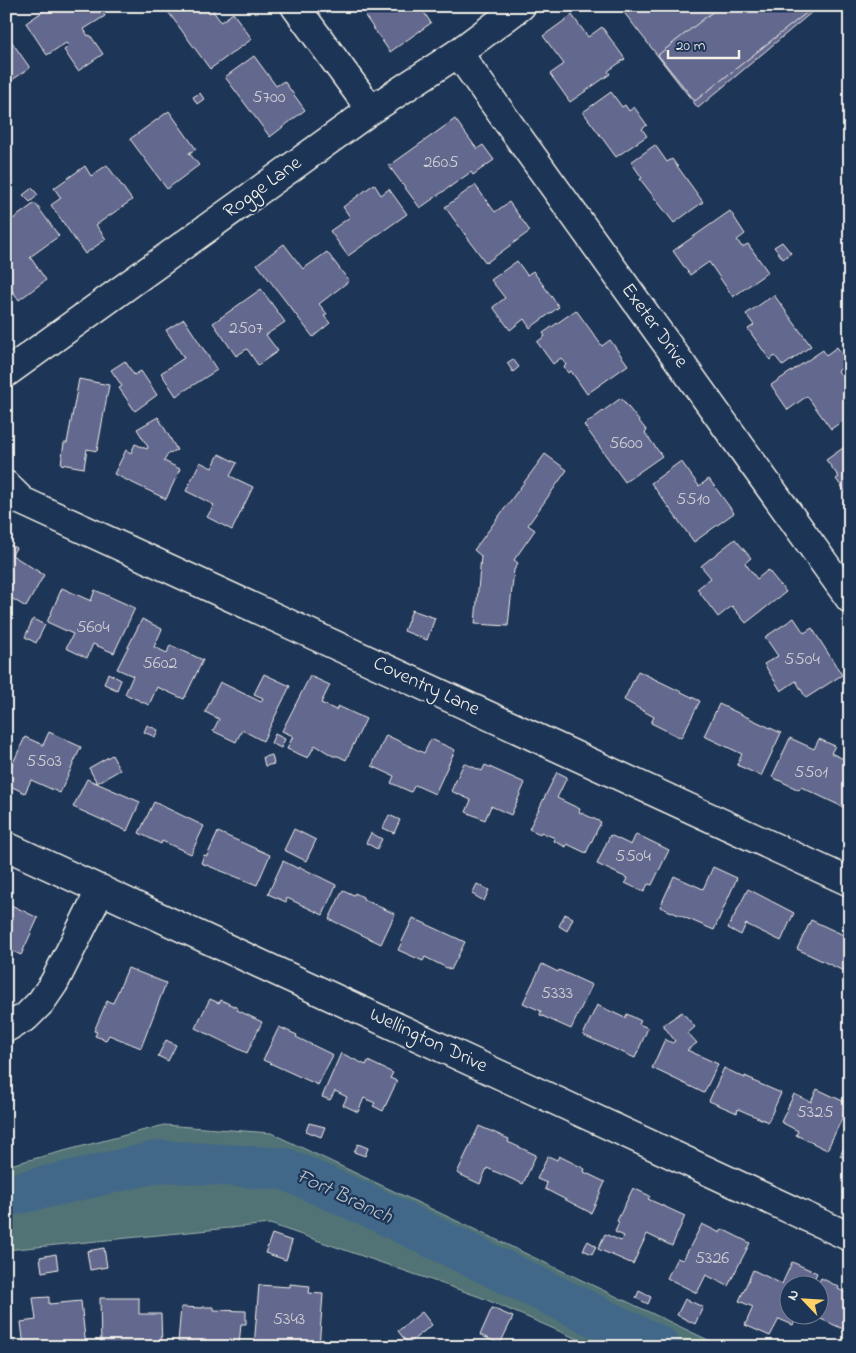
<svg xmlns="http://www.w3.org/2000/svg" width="856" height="1353" viewBox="0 0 856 1353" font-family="'Indie Flower',sans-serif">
	<rect width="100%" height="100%" fill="#1d3557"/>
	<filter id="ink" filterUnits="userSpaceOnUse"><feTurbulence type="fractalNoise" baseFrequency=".02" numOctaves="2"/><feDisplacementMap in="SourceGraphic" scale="10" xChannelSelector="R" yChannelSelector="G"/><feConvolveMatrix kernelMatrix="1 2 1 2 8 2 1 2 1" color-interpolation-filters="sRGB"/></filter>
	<g filter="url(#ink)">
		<path fill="#517374" stroke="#a2b2ae" d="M164 1125 271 1133 723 1347H596L480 1297 270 1224 6 1250V1166Z"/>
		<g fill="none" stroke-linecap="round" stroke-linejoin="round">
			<path stroke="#426789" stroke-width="42" d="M6 1196 161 1161 285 1169 371 1207 659 1347"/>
		</g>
		<path fill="#63688f" stroke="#f4f1e8" d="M51 6H99L105 16 84 29 88 36 90 35 103 54 78 71 64 50 69 46 66 43 47 55 26 23Z
			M170 6H219L213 11 221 22 233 13 252 39 210 69 166 9Z
			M371 6H420L431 23 390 52 365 16 374 10Z
			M619 6H819L698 108Z
			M720 6H815L695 101 658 55Z
			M572 15 588 37 602 27 625 59 608 71 610 74 570 102 550 74 564 64 543 36Z
			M7 35 30 68 6 84V36Z
			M254 56 276 86 284 81 305 110 270 137 225 77Z
			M611 92 622 107 625 105 629 111 634 107 647 125 642 129 647 136 616 157 583 112Z
			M200 93 204 99 197 104 193 97Z
			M169 111 196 149 189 153 199 165 167 189 130 139Z
			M455 119 477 149 483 145 494 160 473 175 471 172 420 208 389 166Z
			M655 145 667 162 672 159 703 202 674 223 640 179 642 178 631 162Z
			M107 165 132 200 96 225 106 239 85 254 51 205 61 198 54 188 85 166 91 176Z
			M374 184 381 195 389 189 407 214 348 256 330 231 350 217 343 207Z
			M475 185 495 212 509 202 530 231 486 263 445 207Z
			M32 188 38 195 30 202 23 195Z
			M35 203 59 236 30 257 46 280 19 300 6 282V224Z
			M730 211 745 234 737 240 742 247 748 244 768 272 733 297 709 262 690 275 673 251Z
			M782 242 791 253 783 259 774 247Z
			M284 244 303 269 327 252 349 281 319 304 327 314 324 316 330 323 313 337 257 264Z
			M517 261 527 275 533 271 559 307 530 328 524 319 510 330 493 307 505 298 491 280Z
			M261 289 285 322 266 335 278 351 258 365 247 349 236 356 213 323Z
			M774 295 811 346 783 366 775 356 770 360 748 329 754 325 746 314Z
			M576 310 602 346 610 340 628 365 587 394 571 371 568 373 564 367 566 365 561 358 553 364 537 342 545 336 543 333Z
			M184 319 217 370 176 396 161 373 184 358 166 330Z
			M837 347 848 364 838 371 850 387V416L831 429 807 396 788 410 771 385 823 350 826 355Z
			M513 359 519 367 513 372 507 363Z
			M125 361 134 375 141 371 157 395 135 411 119 388 122 386 111 370Z
			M79 379 109 385 97 451 87 449 84 468 61 464 64 443H67Z
			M621 398 647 431 645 433 662 456 625 482 584 425Z
			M158 417 177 450 168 454 164 461 180 469 166 499 114 474 126 450 131 453 135 444 147 449 148 447 137 429Z
			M850 443V498L836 479 839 477 826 460Z
			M219 454 237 463 230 476 253 487 232 530 207 517 214 505 186 491 200 462 212 468Z
			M545 454 567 470 528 525 535 530 514 560 518 563 514 570 508 626 475 624 481 556 474 550Z
			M681 461 699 486 709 479 734 513 694 542 651 483Z
			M735 539 751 558 745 563 757 579 768 570 786 592 746 623 732 606 718 617 697 589 711 578 701 566Z
			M6 543 16 548 12 555 44 575 26 607 6 595Z
			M62 588 91 601 95 590 135 608 114 653 93 644 87 658 66 648 73 634 47 622Z
			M412 610 435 618 427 640 404 631Z
			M794 618 804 633 812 628 842 675 806 698 796 681 781 691 764 664 778 656 765 637Z
			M33 619 45 625 36 643 25 637Z
			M142 619 162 629 154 647 167 653 170 645 203 660 184 699 157 687 149 705 125 694 133 676 117 669Z
			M638 671 700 701 681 738 651 723 654 717 624 700Z
			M108 673 121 680 117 690 104 684Z
			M264 674 290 686 263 741 242 730 236 742 213 731 219 719 205 712 220 682 261 702 263 698 254 694Z
			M310 676 330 685 321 703 336 710 338 706 366 719 346 760 338 756H333L315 745 308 758 287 749 293 736 282 731Z
			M719 704 781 733 761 776 737 765 742 754 704 736Z
			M147 725 158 730 155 737 144 732Z
			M49 732 81 747 60 793 31 780 25 793 6 784V778L25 737 43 745Z
			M275 734 285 739 281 748 271 743Z
			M386 735 424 753 431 739 455 750 435 794 415 785 411 792 391 783 394 776 372 766Z
			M790 738 814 749 819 739 835 746 831 753 850 762V770L845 780 850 782V803L847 809 801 787 799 790 772 777Z
			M6 740 11 742 6 752Z
			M112 755 120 770 97 783 89 768Z
			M272 755 274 764 265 766 263 757Z
			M464 763 482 771 485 765 525 783 511 815 491 806 485 820 466 812 471 800 451 791Z
			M557 772 567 777 557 798 580 809 579 812 601 822 586 853 567 844 566 847 554 841 555 838 541 832 540 834 529 829Z
			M87 779 140 802 127 831 73 807Z
			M154 802 204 826 191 854 162 841 161 844 139 833Z
			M389 815 400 820 394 833 383 828Z
			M294 829 316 840 306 861 284 850Z
			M218 832 270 855 257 885 201 863 204 855 207 856Z
			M371 833 382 839 377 849 366 843Z
			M636 834 669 850 652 885 648 884 644 892 625 883 627 878 597 864 610 835 631 845Z
			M283 861 299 869 300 867 336 885 323 915 287 898 286 902 268 894Z
			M713 867 737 878 714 930 660 907 674 876 703 889Z
			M477 884 489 890 484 901 472 894Z
			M748 889 794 913 781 941 746 924 741 935 728 928Z
			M343 890 354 895 355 893 363 897V899L395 914 381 944 329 919Z
			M7 903 38 918 21 955 6 948Z
			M565 914 573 918 567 931 559 926Z
			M413 918 465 942 451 970 425 957 423 961 398 950Z
			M811 920 850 938V974L797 949Z
			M542 964 558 972 559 970 592 985 571 1029 540 1015 541 1011 523 1003Z
			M128 968 166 983 141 1048 109 1035 106 1040 95 1036 97 1032 94 1031 107 1001 113 1003Z
			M210 999 219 1003 221 1000 238 1008 237 1010 262 1022 247 1053 195 1028Z
			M597 1005 625 1018 627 1014 641 1021 639 1024 648 1028 635 1058 583 1035Z
			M682 1012 695 1027 688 1033 697 1043 687 1050 718 1064 704 1093 652 1068 665 1039 672 1043 675 1041 663 1025Z
			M279 1027 297 1035 296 1037 333 1055 318 1085 263 1060Z
			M166 1040 176 1045 168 1061 158 1056Z
			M341 1053 366 1065 368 1061 393 1073 390 1078 397 1081 383 1111 373 1106 375 1103 364 1098 358 1112 343 1105 347 1097 335 1091 330 1100 322 1097Z
			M724 1068 745 1078V1076L754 1080 753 1081 781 1093 768 1122 738 1109 737 1113 709 1101Z
			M817 1089 849 1104 827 1150 796 1135 798 1131 781 1122 794 1094 811 1102Z
			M309 1123 325 1127 321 1137 306 1131Z
			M479 1126 509 1139 508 1142 536 1155 523 1184 487 1168 480 1184 457 1173Z
			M850 1136V1161L840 1156Z
			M358 1144 368 1148 365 1156 354 1152Z
			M548 1156 557 1160 559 1156 585 1169 584 1172 605 1182 591 1213 545 1189 547 1183 537 1179Z
			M633 1188 650 1196 648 1199 685 1216 672 1246 647 1234 633 1264 598 1249 605 1234 621 1241 624 1236 615 1232 619 1222 617 1221Z
			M702 1224 720 1233 722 1229 750 1243 728 1286 706 1275 697 1293 667 1278 677 1258 683 1260Z
			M272 1234 292 1241 286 1260 265 1253Z
			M588 1241 596 1246 592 1254 583 1250Z
			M104 1248 107 1267 90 1270 87 1251Z
			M56 1254 58 1269 42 1272 40 1257Z
			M792 1262 817 1273 811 1286H788V1316H798L793 1325 779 1319 770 1336 745 1325 753 1307 739 1301 753 1270 782 1284Z
			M821 1278 839 1287 838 1289 850 1295V1332L814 1316H818L817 1286Z
			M290 1284 310 1286 309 1293 323 1294 319 1347H254L259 1285 290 1287Z
			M639 1291 651 1297 648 1304 636 1298Z
			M49 1297V1304L81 1301 86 1347H24L21 1322 36 1320 33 1298Z
			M100 1298H139V1314H161L162 1347H101Z
			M685 1299 703 1307 695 1324 677 1315Z
			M181 1307 203 1308V1307H214V1310L246 1311V1324H241L239 1345 178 1342Z
			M492 1308 513 1317 500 1344 480 1335Z
			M422 1312 432 1325 408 1344 398 1331Z
			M6 1322H7L15 1347H6Z"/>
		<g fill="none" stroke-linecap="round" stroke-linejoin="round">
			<g stroke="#f4f1e8" stroke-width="31">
				<path id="minor" d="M295 6 371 110
					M458 53 850 599
					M6 485 22 501 850 882
					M6 846 850 1237
					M6 1028 26 1017 41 1002 54 983 101 889"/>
			</g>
			<g stroke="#f4f1e8" stroke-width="31">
				<path id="tertiary" d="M6 373 371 110 458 53 521 6"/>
			</g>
			<use href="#minor" stroke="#1d3557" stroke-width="28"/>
			<use href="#tertiary" stroke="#1d3557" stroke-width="28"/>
		</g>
	</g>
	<g text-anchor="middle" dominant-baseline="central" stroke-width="4.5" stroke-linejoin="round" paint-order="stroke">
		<g font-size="18" fill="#d0cfd2">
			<text x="269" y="98">5700</text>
			<text x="441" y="163">2605</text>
			<text x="246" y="329">2507</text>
			<text x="626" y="444">5600</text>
			<text x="693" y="500">5510</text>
			<text x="93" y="628">5604</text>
			<text x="802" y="660">5504</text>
			<text x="160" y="664">5602</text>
			<text x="44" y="762">5503</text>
			<text x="811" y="773">5501</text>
			<text x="633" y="857">5504</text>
			<text x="557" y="994">5333</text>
			<text x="815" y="1113">5325</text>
			<text x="712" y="1259">5326</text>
			<text x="289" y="1320">5343</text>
		</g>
		<g font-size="20" fill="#f4f1e8" stroke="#1d3557">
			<text transform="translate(263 188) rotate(-36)">Rogge Lane</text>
			<text transform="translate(654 326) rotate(54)">Exeter Drive</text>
			<text transform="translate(426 687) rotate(25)">Coventry Lane</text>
			<text transform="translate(428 1041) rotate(25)">Wellington Drive</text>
		</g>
		<g font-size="21" font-style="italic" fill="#b6c1c7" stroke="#1d3557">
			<text transform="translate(344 1197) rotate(25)">Fort Branch</text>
		</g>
	</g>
	<rect width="856" height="1353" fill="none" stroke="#1d3557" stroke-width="25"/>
	<rect x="12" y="12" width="831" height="1328" fill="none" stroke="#f4f1e8" stroke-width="2" filter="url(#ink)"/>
	<g transform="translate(804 1300) rotate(295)"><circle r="24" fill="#1d3557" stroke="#738091"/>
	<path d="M0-4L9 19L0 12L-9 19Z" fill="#ffd166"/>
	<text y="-8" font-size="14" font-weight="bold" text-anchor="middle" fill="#f4f1e8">N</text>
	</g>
	<path d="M668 50v8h71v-8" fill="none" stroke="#f4f1e8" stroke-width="2.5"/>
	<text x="676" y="50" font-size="15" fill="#f4f1e8" stroke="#1d3557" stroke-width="4" paint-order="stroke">20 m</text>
</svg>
